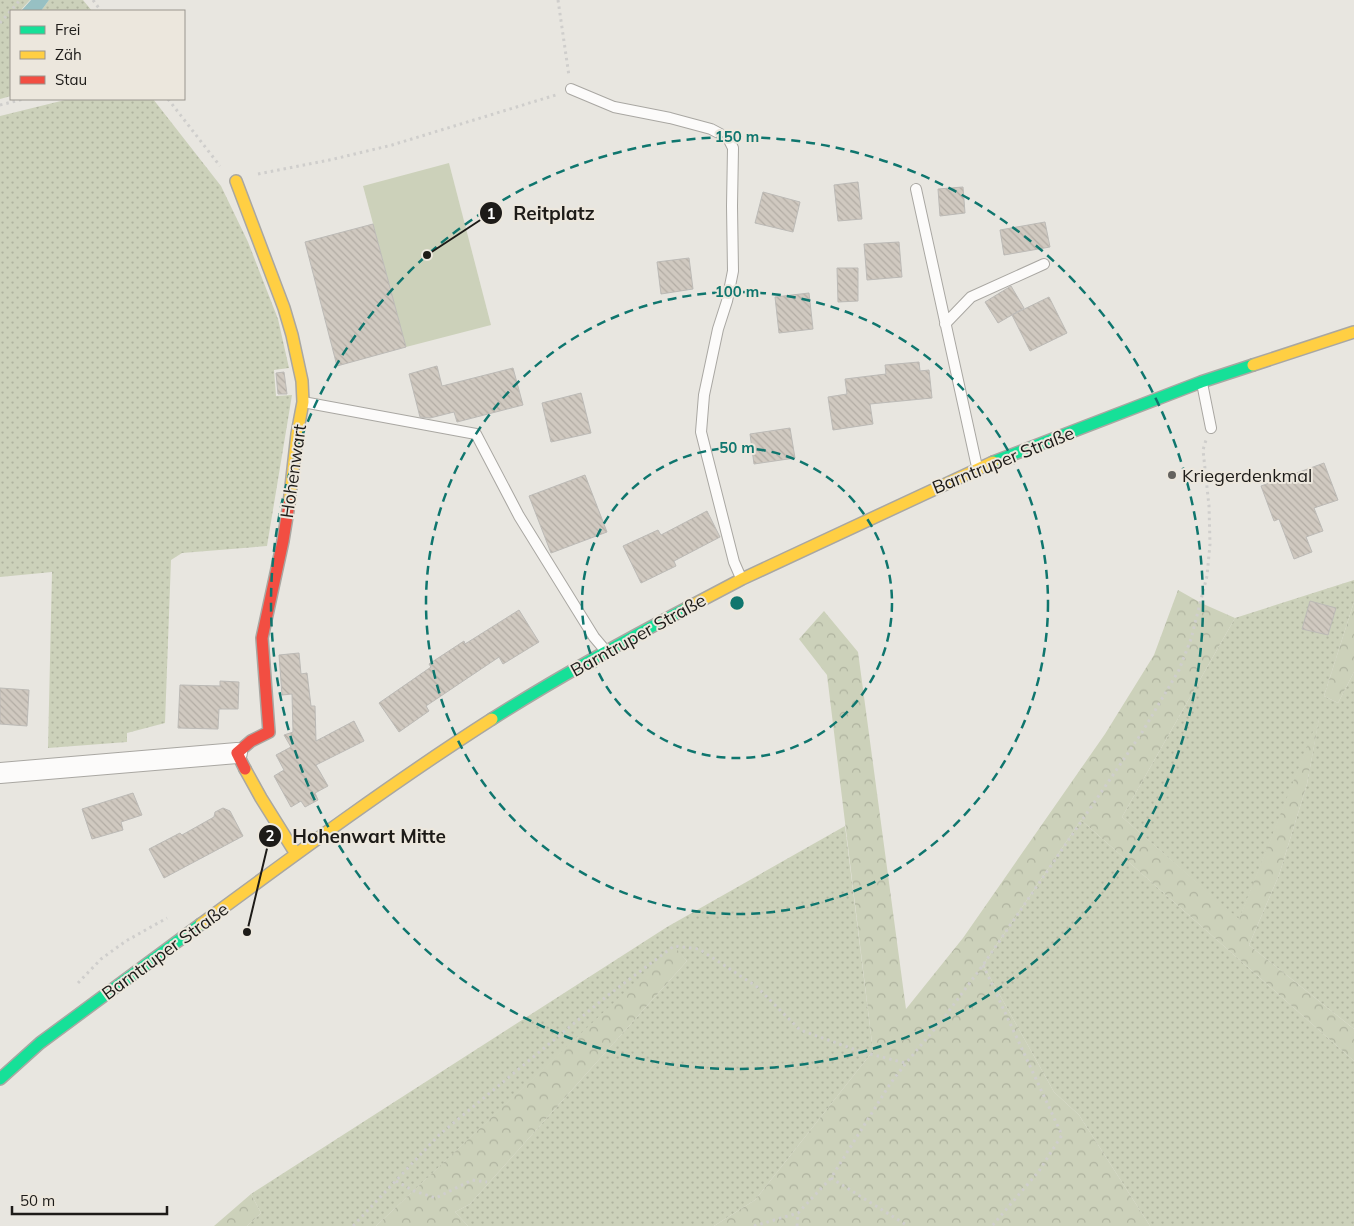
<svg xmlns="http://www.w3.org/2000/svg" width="1354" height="1226" viewBox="0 0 1354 1226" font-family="Mulish,sans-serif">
	<defs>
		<pattern id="grass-dots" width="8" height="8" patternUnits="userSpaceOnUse" patternTransform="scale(1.25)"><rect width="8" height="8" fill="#ccd1ba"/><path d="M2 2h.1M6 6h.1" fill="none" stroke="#afb39f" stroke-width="1.8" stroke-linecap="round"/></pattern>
		<pattern id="forest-crowns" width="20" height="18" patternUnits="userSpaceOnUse" patternTransform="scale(1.25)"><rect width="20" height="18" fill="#ccd1ba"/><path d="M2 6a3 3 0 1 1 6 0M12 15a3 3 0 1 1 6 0" fill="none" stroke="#afb39f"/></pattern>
		<pattern id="building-back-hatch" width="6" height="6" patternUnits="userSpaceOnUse" patternTransform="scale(1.25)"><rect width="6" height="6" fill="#d0c9c0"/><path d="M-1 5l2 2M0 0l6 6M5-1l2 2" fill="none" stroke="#b2aca4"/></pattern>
	</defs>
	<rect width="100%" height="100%" fill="#e8e6e0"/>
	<path fill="url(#grass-dots)" d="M0 0H30L20 11H11V96L0 99Z
		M49 0H83L92 11H41Z
		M69 99H153L221 186 248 242 278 319 289 368 274 370 276 396 292 395 267 546 182 553 171 560 165 723 127 733V742L48 748 52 572 0 577V116Z
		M1354 580V602L1324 696 1338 703 1354 672V1029L1249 945 1279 875 1307 784 1319 718 1239 920 1122 817 1235 618Z
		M1081 820 1354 1061V1226H1150L1079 1115 1054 1092 983 965Z
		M845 826 873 1051 755 1200 714 1226H468L455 1212 470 1204 687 961 674 947 376 1226H247L261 1213 251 1194 667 927Z"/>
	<path fill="url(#forest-crowns)" d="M1178 590 1201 603 1235 618 1122 817 1239 919 1320 714 1307 784 1279 875 1249 945 1354 1029V1061L1081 820 983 965 1054 1092 1079 1115 1150 1226H714L755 1200 873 1051 827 675 799 639 824 611 858 652 906 1009 963 938 1105 734 1154 655Z
		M1354 602V672L1338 703 1324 696Z
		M674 946 687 961 470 1204 455 1212 468 1226H376Z
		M251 1194 261 1213 247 1226H214Z"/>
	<path fill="#ccd1ba" d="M449 163 491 325 406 347 363 186Z"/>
	<path fill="#97c0c3" d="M31 0H49L41 11H21Z"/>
	<path fill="url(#building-back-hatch)" stroke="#bcbab6" d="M858 182 862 219 838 221 834 185Z
		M963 187 965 213 940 216 938 189Z
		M763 192 800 202 793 232 755 223Z
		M1045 222 1050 247 1004 255 1000 230Z
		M373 224 406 347 337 366 305 242Z
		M899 242 902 277 867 280 864 244Z
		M689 258 693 289 661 294 657 262Z
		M837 268H858V301L838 302Z
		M1011 286 1024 308 998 323 985 302Z
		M809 293 813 329 779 333 775 297Z
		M1049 297 1067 333 1030 351 1012 315Z
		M919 362 920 371 929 370 932 398 870 404 873 424 833 430 828 397 847 394 845 379 886 374 885 365Z
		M437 366 442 386 513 368 523 405 457 422 454 412 430 418 420 417 409 374Z
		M284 372 287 394H278L276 373Z
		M581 393 591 433 551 442 542 403Z
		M790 428 795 458 754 464 750 434Z
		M1324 463 1338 500 1314 508 1323 531 1306 537 1312 552 1294 559 1279 519 1274 521 1261 486Z
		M585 475 607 532 551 553 529 496Z
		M707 511 720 537 674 561 676 566 641 583 623 546 658 530 661 535Z
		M1310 601 1336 608 1328 635 1302 629Z
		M519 610 539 642 503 664 499 657 426 706 429 711 399 732 379 703 431 667 429 664 464 641 465 644Z
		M299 653 301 674 307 673 311 706H315L316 741 354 721 364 741 316 765 328 786 315 793 318 800 305 807 301 801 291 807 274 776 284 770 276 755 291 747 284 735 293 732 292 694 282 695 279 655Z
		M220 681 239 682 238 709H219L218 729 178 728 180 685 220 686Z
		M0 688 29 690 27 726 0 724Z
		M133 793 142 815 121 822 123 830 92 839 82 809Z
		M223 808 230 811 243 836 164 878 149 849 180 833 182 835 214 817 215 812Z"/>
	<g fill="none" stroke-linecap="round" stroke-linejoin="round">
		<g stroke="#a9a7a2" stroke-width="12">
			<path id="lane" d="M571 89 614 107 670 118 711 129 728 138 733 148 732 206 733 271 727 301 718 329 704 395 701 432 734 562 741 578
				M916 189 977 467
				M945 324 971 297 1044 264
				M1202 383 1211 428
				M303 402 476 434 519 516 594 637 605 650"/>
		</g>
		<g stroke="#a9a7a2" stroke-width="22">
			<path id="street" d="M0 773 237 753"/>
		</g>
		<g stroke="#a9a7a2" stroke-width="14">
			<path id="fast" d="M993 462 1201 382 1253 365
				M492 719C555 679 620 643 687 608
				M0 1079 40 1043 201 924"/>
		</g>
		<g stroke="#a9a7a2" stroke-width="14">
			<path id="slow" d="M236 181 284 308 292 335 302 381 303 402 297 434 289 504
				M1253 365 1354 332
				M687 608 742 579 993 462
				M245 769 261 798 296 854
				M201 924C296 854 392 783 492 719"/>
		</g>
		<g stroke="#a9a7a2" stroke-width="14">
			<path id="jam" d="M245 769 237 753 251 741 269 732 262 638 283 541 289 504"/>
		</g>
		<path stroke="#cfcecc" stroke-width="3" stroke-dasharray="2.5 4" stroke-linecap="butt" d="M93 0 101 11
			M558 0 569 76
			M0 23 20 0
			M168 99 220 166
			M0 105 24 99
			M258 174 334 159 392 145 559 94
			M983 965 1062 1135 1039 1171 992 1226
			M78 983 101 959 126 941 167 918
			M831 1178 908 1226
			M396 1181 414 1191 436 1198 472 1180 487 1182
			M353 1226 439 1135 607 996 674 946 699 949 756 986 800 1030 859 1051 905 1063
			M754 1226 798 1213 831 1178 890 1084 906 1063 943 1019 983 965 1141 734 1179 670 1191 639 1207 576 1210 544 1209 506 1203 450 1206 440
			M797 1226 798 1213"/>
		<use href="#lane" stroke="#fcfbfa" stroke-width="10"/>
		<use href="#street" stroke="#fcfbfa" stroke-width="20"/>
		<use href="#fast" stroke="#16e098" stroke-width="11"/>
		<use href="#slow" stroke="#ffcf43" stroke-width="11"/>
		<use href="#jam" stroke="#f24e42" stroke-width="11"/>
	</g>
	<g fill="none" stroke="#0f766e" stroke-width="2.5" stroke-dasharray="9 6">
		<circle cx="737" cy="603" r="155"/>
		<circle cx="737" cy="603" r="311"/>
		<circle cx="737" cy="603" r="466"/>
	</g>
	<circle fill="#64625e" stroke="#ece7dd" stroke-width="2" cx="1172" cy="475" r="5"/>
	<g text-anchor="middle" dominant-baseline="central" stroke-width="4" stroke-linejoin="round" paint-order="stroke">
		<g font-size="18" fill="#1d1b18" stroke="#ece7dd">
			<text transform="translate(1003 460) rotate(-22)">Barntruper Straße</text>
			<text transform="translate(293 471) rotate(-82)">Hohenwart</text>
			<text transform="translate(638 635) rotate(-29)">Barntruper Straße</text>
			<text transform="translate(165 951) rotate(-36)">Barntruper Straße</text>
		</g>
		<g font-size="18" fill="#1d1b18" stroke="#ece7dd" text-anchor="start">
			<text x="1182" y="475">Kriegerdenkmal</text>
		</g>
	</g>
	<circle cx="737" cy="603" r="8" fill="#0f766e" stroke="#ece7dd" stroke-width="2.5"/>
	<g font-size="15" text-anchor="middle" font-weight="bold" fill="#0f766e" stroke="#ece7dd" stroke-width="4" stroke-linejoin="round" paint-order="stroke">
		<text x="737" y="142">150 m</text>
		<text x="737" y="297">100 m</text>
		<text x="737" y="453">50 m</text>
	</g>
	<path fill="none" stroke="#1d1b18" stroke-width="2" d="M427 255L491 213M247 932L270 836"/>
	<g fill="#1d1b18" stroke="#ece7dd" stroke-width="2">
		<circle cx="427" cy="255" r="5"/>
		<circle cx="247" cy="932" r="5"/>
		<circle cx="491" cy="213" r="12"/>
		<circle cx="270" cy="836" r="12"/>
	</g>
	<g font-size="15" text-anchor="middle" font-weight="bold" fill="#fff">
		<text x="491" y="219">1</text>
		<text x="270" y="841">2</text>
	</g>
	<g font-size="19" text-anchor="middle" font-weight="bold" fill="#1d1b18" stroke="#ece7dd" stroke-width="4" stroke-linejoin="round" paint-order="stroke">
		<text x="554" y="220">Reitplatz</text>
		<text x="369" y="843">Hohenwart Mitte</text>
	</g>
	<rect x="10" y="10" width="175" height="90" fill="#ece7dd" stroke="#99958e"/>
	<rect x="20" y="26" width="25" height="8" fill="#16e098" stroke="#99958e"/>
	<text x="55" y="35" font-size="15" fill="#1d1b18">Frei</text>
	<rect x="20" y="51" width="25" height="8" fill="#ffcf43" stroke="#99958e"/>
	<text x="55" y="60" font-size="15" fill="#1d1b18">Zäh</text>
	<rect x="20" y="76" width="25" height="8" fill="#f24e42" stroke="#99958e"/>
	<text x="55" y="85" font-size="15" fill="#1d1b18">Stau</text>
	<path d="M12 1206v8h155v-8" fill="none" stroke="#1d1b18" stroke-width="2.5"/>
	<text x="20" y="1206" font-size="15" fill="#1d1b18" stroke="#ece7dd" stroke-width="4" paint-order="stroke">50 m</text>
</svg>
